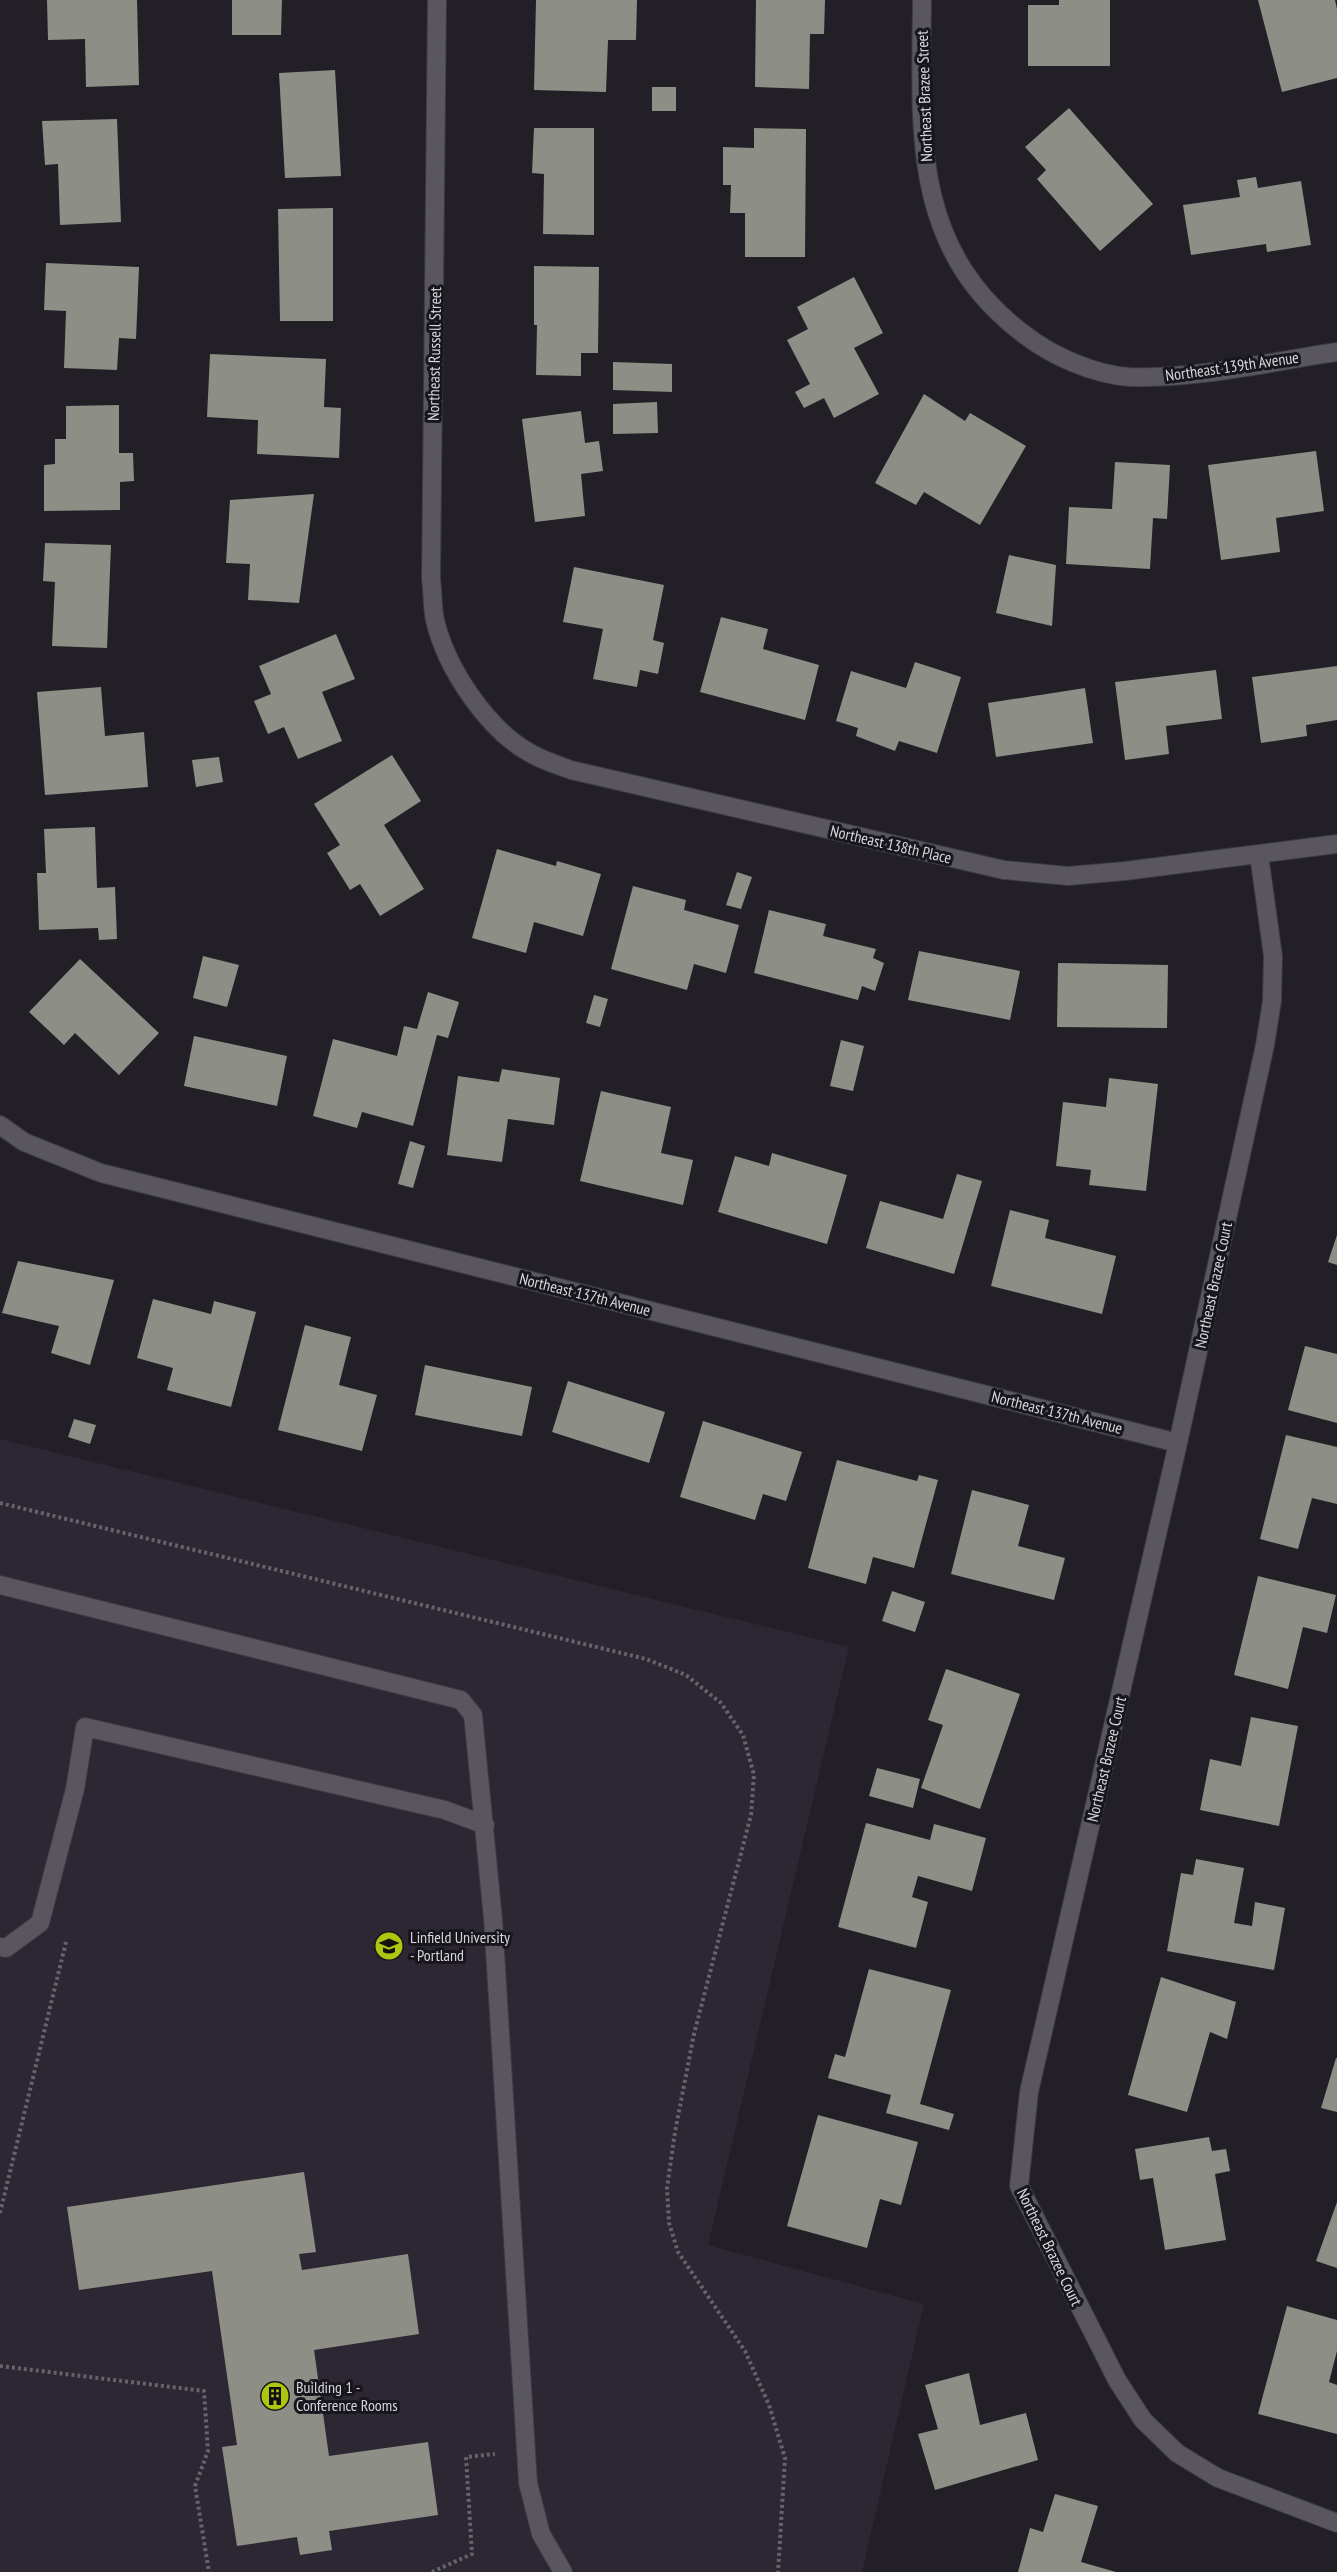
<svg xmlns="http://www.w3.org/2000/svg" width="1337" height="2572" viewBox="0 0 1337 2572" font-family="'PT Sans Narrow',sans-serif">
	<rect width="100%" height="100%" fill="#221f26"/>
	<path fill="#2c2733" d="M0 1439 849 1647 708 2245 924 2304 862 2572H0Z"/>
	<path fill="#8d8f86" d="M47 0H137L139 85 86 87 85 39 48 40Z
		M232 0H282L281 35H232Z
		M536 0H637L636 40H608L606 92 534 90Z
		M756 0H825L824 34H810L809 89 755 87Z
		M1059 0H1110V66H1028V5H1059Z
		M1258 0H1335L1337 9V78L1282 92Z
		M335 70 341 176 285 178 279 73Z
		M652 87H676V111H652Z
		M1069 108 1153 204 1100 251 1037 179 1046 170 1025 147Z
		M117 119 121 222 60 225 58 164 45 165 42 121Z
		M534 128H594V235L543 234 544 174 532 173Z
		M754 128 806 129 805 257H745V213H730L731 185H723V147L754 148Z
		M1256 177 1258 188 1301 181 1311 245 1267 252 1266 244 1191 255 1183 205 1240 197 1237 180Z
		M333 208V321H280L278 209Z
		M46 263 139 267 136 339 119 338 117 370 64 368 66 311 44 310Z
		M534 266 599 267 598 353H581V376L536 375 537 325H534Z
		M854 277 883 333 854 348 879 394 834 418 824 398 804 408 795 392 810 384 787 340 808 329 797 307Z
		M210 354 326 359 324 407 341 408 339 458 257 454 258 420 207 417Z
		M613 362 672 364V392L613 390Z
		M924 394 965 421 970 413 1026 446 980 525 924 492 916 505 875 483Z
		M657 402 658 433 613 434V404Z
		M119 405V453H133L134 481 120 482V510L44 511V465L55 464V439H66V406Z
		M581 411 585 443 599 441 603 471 581 474 585 516 535 522 522 419Z
		M1316 451 1324 511 1276 518 1280 552 1221 560 1208 465Z
		M1115 462 1170 465 1167 519 1153 518 1150 569 1066 564 1069 507 1112 509Z
		M314 494 299 603 248 600 250 564 226 563 230 500Z
		M45 543 111 545 107 648 52 646 55 582 43 581Z
		M1009 555 1056 565 1052 626 996 613Z
		M574 567 664 585 653 640 664 643 658 674 640 670 637 687 593 679 603 629 563 622Z
		M721 617 768 629 763 649 819 665 805 720 700 692Z
		M336 634 355 679 322 692 342 741 298 759 284 727 268 734 254 701 271 694 259 666Z
		M915 662 961 677 937 753 899 741 895 751 856 736 858 728 836 721 851 671 906 688Z
		M1337 666V720L1306 725 1307 736 1261 743 1252 677Z
		M1216 670 1222 719 1166 726 1169 754 1125 760 1115 682Z
		M101 687 105 736 144 732 148 787 45 795 37 692Z
		M1085 688 1093 743 996 757 988 703Z
		M392 755 421 801 384 825 424 889 380 916 360 884 350 890 327 853 340 845 314 804Z
		M219 757 223 782 196 787 192 760Z
		M95 827 97 888 115 887 117 939 99 940 98 928 39 930 37 873H46L44 829Z
		M497 849 556 866 557 861 601 874 583 936 534 922 526 953 472 938Z
		M737 872 752 877 741 909 726 905Z
		M633 886 686 900 684 910 739 925 726 973 694 964 687 990 611 969Z
		M769 910 826 924 823 936 876 949 873 958 884 963 875 991 862 986 858 1000 754 973Z
		M919 951 1020 971 1010 1020 908 1000Z
		M203 956 239 965 227 1007 193 998Z
		M80 959 159 1033 119 1075 75 1033 64 1045 29 1012Z
		M1058 963 1168 965 1167 1028 1057 1027Z
		M428 992 459 1002 448 1038 437 1035 413 1126 362 1112 357 1128 313 1116 333 1039 397 1056 404 1026 417 1029Z
		M594 995 608 999 600 1027 586 1023Z
		M194 1036 287 1056 277 1106 184 1086Z
		M841 1040 864 1046 853 1091 830 1086Z
		M502 1069 560 1078 554 1125 508 1119 502 1162 447 1155 458 1076 499 1082Z
		M1109 1078 1158 1084 1146 1191 1089 1185 1091 1170 1056 1166 1063 1102 1106 1107Z
		M601 1091 671 1107 661 1153 693 1160 683 1205 580 1181Z
		M410 1141 425 1146 413 1188 398 1184Z
		M772 1153 847 1175 827 1244 718 1212 735 1156 769 1166Z
		M957 1174 982 1181 954 1274 866 1248 880 1201 943 1219Z
		M1010 1210 1049 1220 1045 1238 1116 1256 1102 1314 991 1286Z
		M1337 1235V1265L1328 1262Z
		M18 1261 114 1280 90 1365 51 1353 59 1326 2 1313Z
		M153 1299 211 1314 214 1301 256 1312 231 1407 167 1390 173 1368 137 1358Z
		M305 1325 351 1337 339 1385 377 1395 362 1451 278 1430Z
		M1305 1346 1337 1354V1423L1288 1410Z
		M425 1365 532 1387 522 1436 415 1415Z
		M568 1381 665 1412 649 1463 552 1432Z
		M74 1419 96 1425 90 1444 68 1437Z
		M703 1421 802 1452 786 1501 763 1494 755 1520 680 1497Z
		M1286 1435 1337 1447V1504L1312 1498 1298 1549 1260 1539Z
		M837 1460 917 1481 919 1475 938 1480 914 1568 873 1557 866 1584 808 1568Z
		M972 1490 1029 1505 1018 1546 1065 1558 1054 1600 951 1574Z
		M1258 1576 1336 1595 1327 1633 1303 1627 1288 1689 1234 1675Z
		M892 1591 925 1602 915 1632 882 1621Z
		M946 1669 1020 1694 980 1809 921 1788 943 1725 928 1720Z
		M1251 1717 1298 1726 1279 1826 1200 1810 1210 1759 1241 1766Z
		M877 1768 920 1779 913 1808 869 1796Z
		M866 1823 930 1840 934 1824 986 1838 972 1891 918 1876 912 1897 928 1902 916 1948 838 1927Z
		M1196 1859 1244 1868 1234 1923 1252 1926 1255 1902 1285 1908 1274 1970 1167 1951 1181 1873 1193 1875Z
		M869 1969 951 1990 920 2104 954 2114 949 2130 886 2113 891 2095 828 2078 835 2054 845 2057Z
		M1161 1977 1236 2002 1227 2039 1210 2032 1187 2112 1128 2095Z
		M1336 2058H1337V2112L1321 2108Z
		M818 2115 918 2142 901 2205 880 2199 867 2248 787 2226Z
		M1209 2137 1212 2151 1226 2149 1230 2171 1215 2174 1226 2240 1165 2250 1153 2178 1140 2180 1135 2149Z
		M304 2172 316 2252 299 2254 302 2270 408 2254 419 2334 314 2350 329 2456 428 2442 438 2515 329 2531 332 2550 300 2555 297 2537 237 2546 222 2447 237 2445 212 2271 79 2290 67 2207Z
		M1337 2202V2268L1316 2261Z
		M1287 2306 1337 2320V2351L1329 2382 1337 2385V2434L1258 2414Z
		M969 2373 980 2425 1026 2413 1038 2460 935 2490 918 2434 938 2429 925 2385Z
		M1055 2494 1098 2506 1081 2562 1116 2572H1018L1030 2528 1043 2532Z"/>
	<g fill="none" stroke-linecap="round" stroke-linejoin="round">
		<g stroke="#3c3a40" stroke-width="20">
			<path id="minor" d="M437 0 431 579C433 592 432 607 435 620 446 668 488 731 532 754 544 761 558 765 571 770L1004 870 1068 876 1125 871 1337 844
				M922 0C921 130 909 248 1025 335 1052 356 1095 375 1130 377 1197 379 1270 362 1337 352
				M1259 855 1273 956 1272 1001 1265 1045 1178 1443 1029 2092 1019 2186 1117 2380 1143 2420 1177 2453 1218 2478 1337 2523
				M0 1125 24 1142 101 1173 1178 1443
				M0 1585 461 1700 473 1715 493 1919 528 2483 541 2534 563 2572
				M0 1947 6 1948 40 1923 75 1789 85 1727 445 1810 485 1825"/>
		</g>
		<path stroke="#66636a" stroke-width="4" stroke-dasharray="3 3" stroke-linecap="butt" d="M0 1503 646 1659 686 1675 721 1703 743 1735 754 1775 751 1815 694 2034 675 2132 667 2188 669 2223 678 2252 745 2351 769 2405 785 2458 778 2572
			M0 2213 66 1942
			M0 2366 204 2391 208 2451 195 2486 209 2572
			M432 2572 472 2554 466 2457 495 2454"/>
		<use href="#minor" stroke="#59565f" stroke-width="18"/>
	</g>
	<defs>
		<g id="university-disc" transform="scale(1.5)"><circle r="9.5" fill="#adc60f" stroke="#18161d"/><path d="M0-5L7-2L0 1L-7-2ZM-4 1L0 2.5L4 1V4Q0 6-4 4Z" fill="#111"/></g>
		<g id="building-disc" transform="scale(1.5)"><circle r="9.5" fill="#adc60f" stroke="#18161d"/><path d="M-4-6H4V6H1V3H-1V6H-4ZM-2.5-4.3h1.7v1.8h-1.7ZM.8-4.3h1.7v1.8H.8ZM-2.5-1h1.7V.8h-1.7ZM.8-1h1.7V.8H.8Z" fill="#111"/></g>
	</defs>
	<g fill-rule="evenodd">
		<use href="#university-disc" x="389" y="1946"/>
		<use href="#building-disc" x="275" y="2396"/>
	</g>
	<g text-anchor="middle" dominant-baseline="central" stroke-width="6" stroke-linejoin="round" paint-order="stroke">
		<g font-size="16" fill="#d9d7dc" stroke="#18161d">
			<text transform="translate(924 96) rotate(-92)">Northeast Brazee Street</text>
			<text transform="translate(434 354) rotate(-89)">Northeast Russell Street</text>
			<text transform="translate(1232 366) rotate(-8)">Northeast 139th Avenue</text>
			<text transform="translate(891 844) rotate(13)">Northeast 138th Place</text>
			<text transform="translate(1213 1285) rotate(-78)">Northeast Brazee Court</text>
			<text transform="translate(585 1294) rotate(14)">Northeast 137th Avenue</text>
			<text transform="translate(1057 1412) rotate(14)">Northeast 137th Avenue</text>
			<text transform="translate(1106 1759) rotate(-77)">Northeast Brazee Court</text>
			<text transform="translate(1050 2247) rotate(64)">Northeast Brazee Court</text>
		</g>
		<g font-size="16" fill="#d9d7dc" stroke="#18161d" text-anchor="start">
			<text x="410" y="1937">Linfield University<tspan x="410" dy="18">- Portland</tspan></text>
			<text x="296" y="2387">Building 1 -<tspan x="296" dy="18">Conference Rooms</tspan></text>
		</g>
	</g>
</svg>
